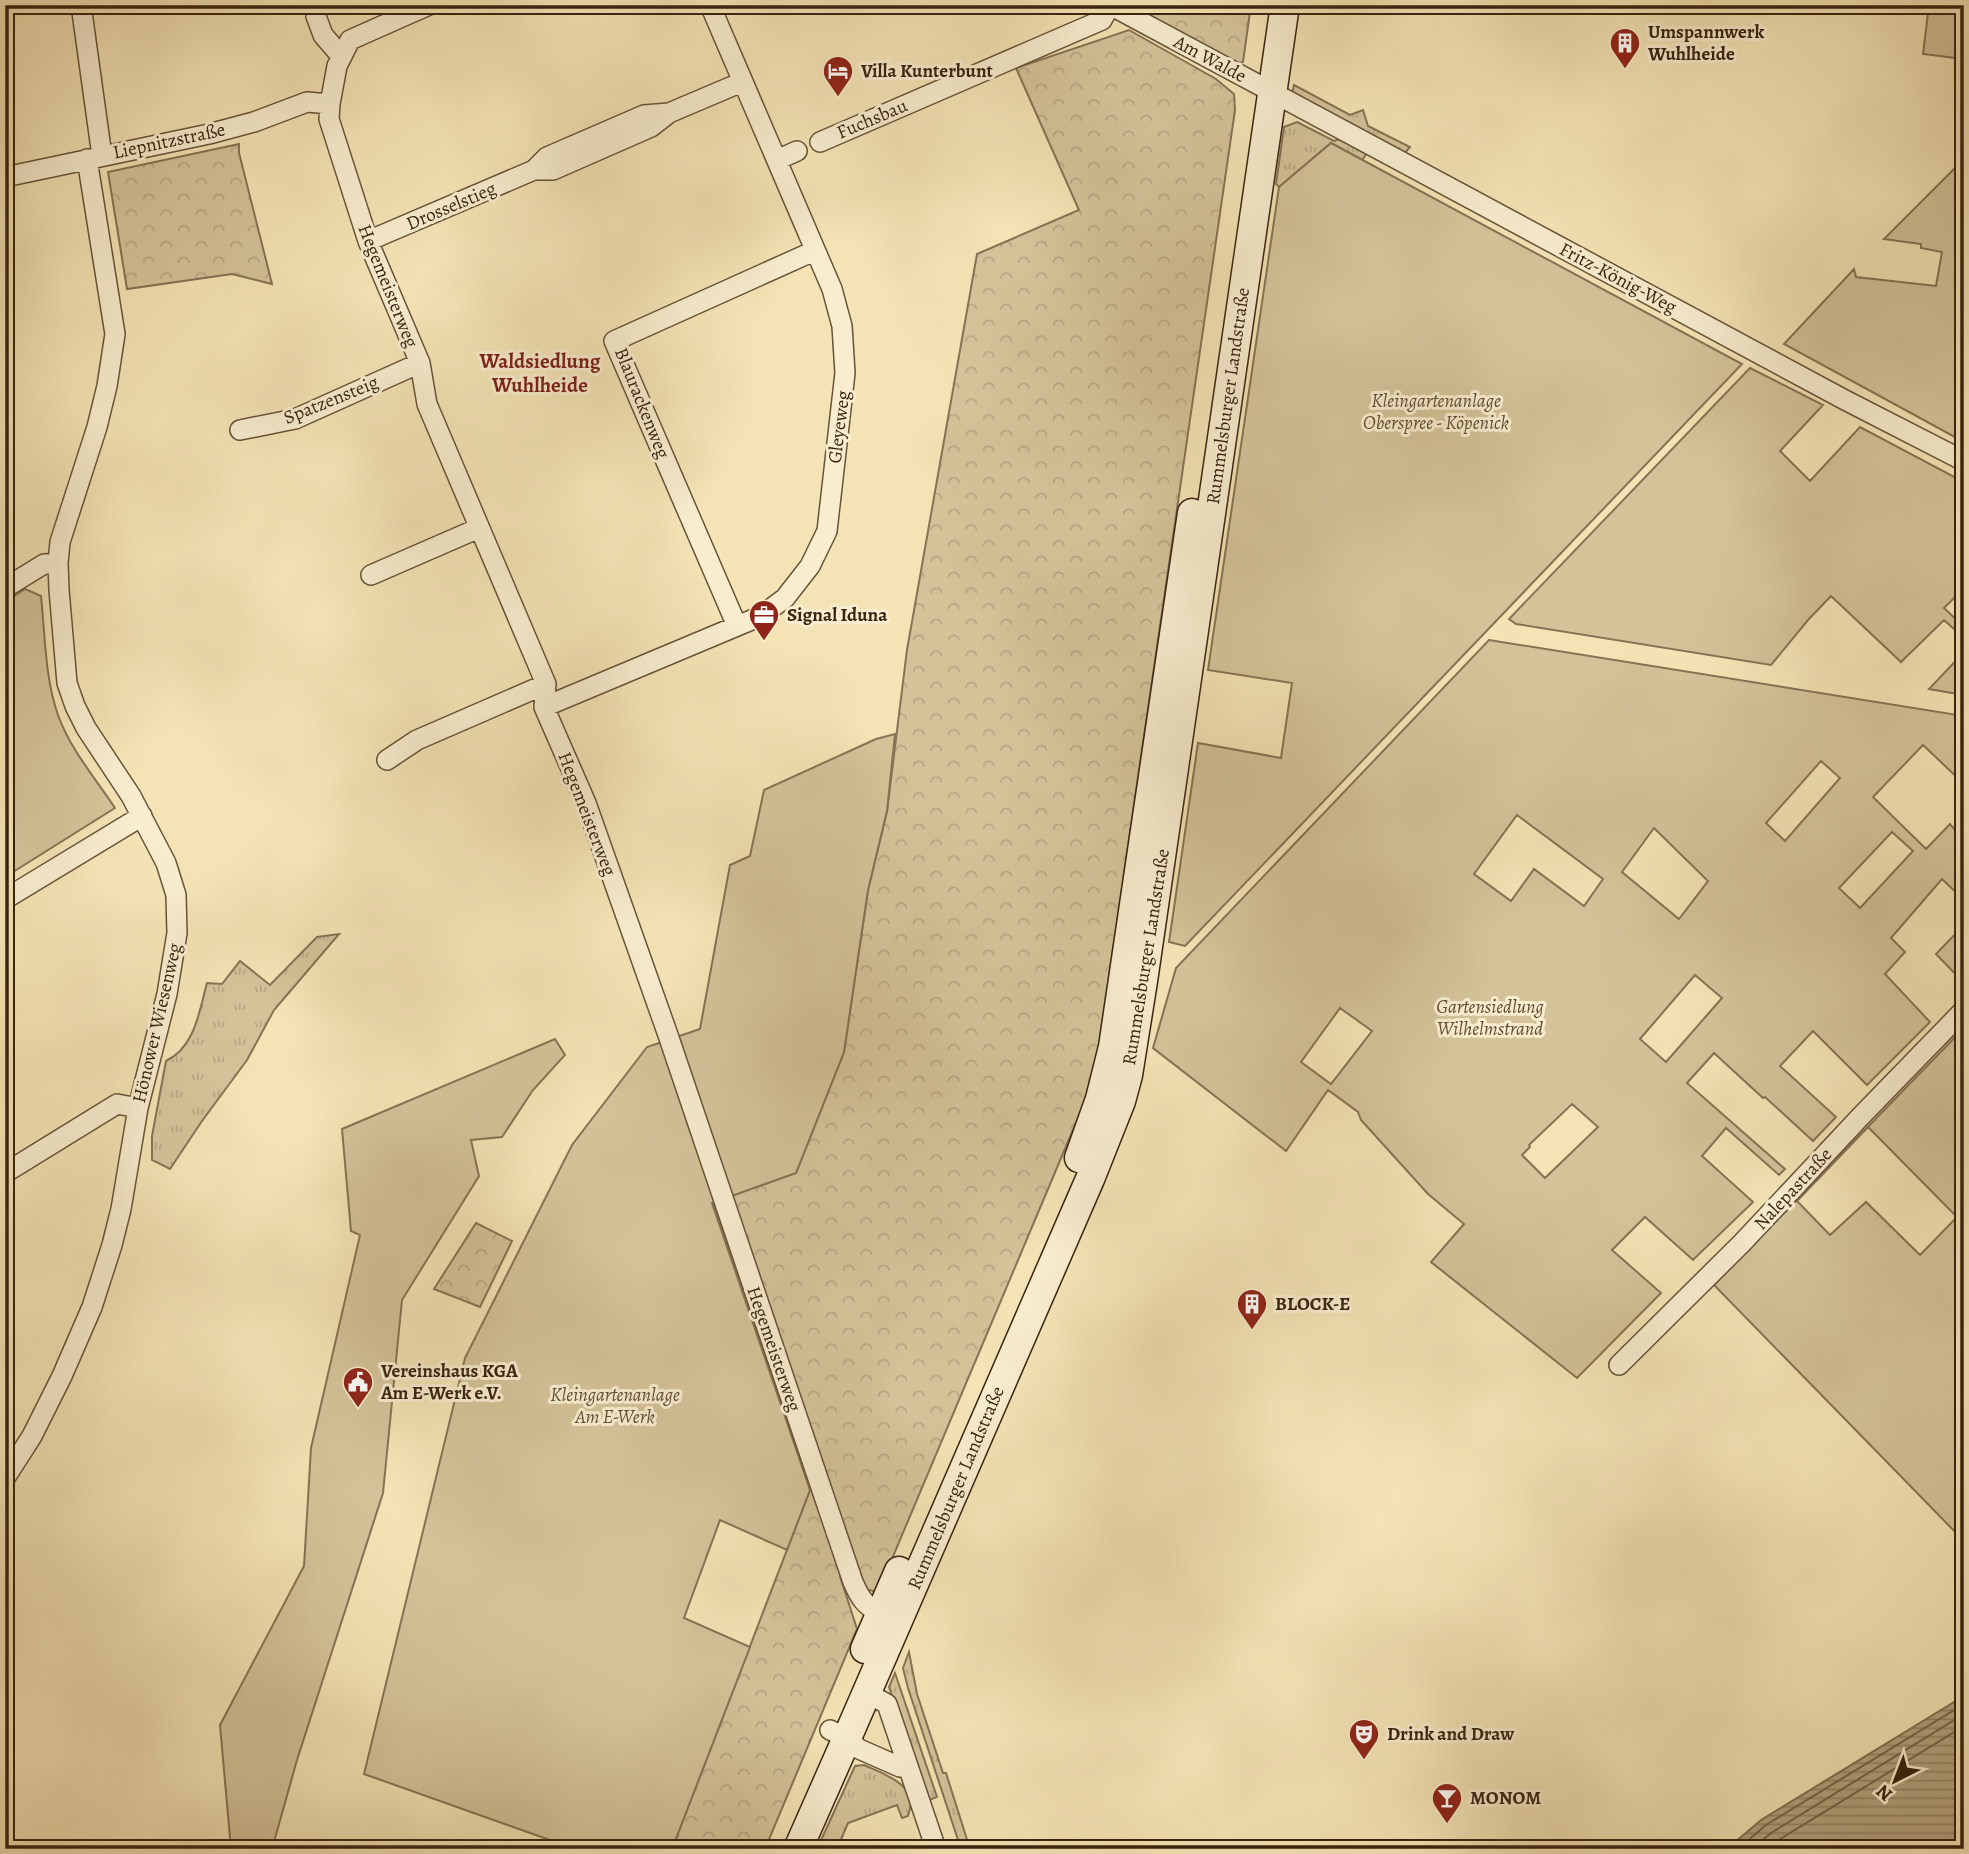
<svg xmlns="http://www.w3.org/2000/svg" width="1969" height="1854" viewBox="0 0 1969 1854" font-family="Alegreya,serif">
	<defs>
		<pattern id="grass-tufts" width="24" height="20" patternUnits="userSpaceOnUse" patternTransform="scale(1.75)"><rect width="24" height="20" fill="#d4c399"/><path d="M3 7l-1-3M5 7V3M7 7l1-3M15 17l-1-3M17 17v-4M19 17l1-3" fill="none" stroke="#b7a783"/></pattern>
		<pattern id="forest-crowns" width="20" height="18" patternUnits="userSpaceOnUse" patternTransform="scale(1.75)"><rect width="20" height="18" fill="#d4c399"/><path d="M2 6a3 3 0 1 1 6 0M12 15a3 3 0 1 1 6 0" fill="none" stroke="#b7a783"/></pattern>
		<pattern id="water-rules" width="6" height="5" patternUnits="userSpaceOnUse" patternTransform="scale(1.75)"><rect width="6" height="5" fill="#b4a27d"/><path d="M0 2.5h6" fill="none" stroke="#938465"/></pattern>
	</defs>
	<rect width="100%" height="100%" fill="#f4e4b5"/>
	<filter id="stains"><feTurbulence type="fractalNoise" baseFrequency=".00286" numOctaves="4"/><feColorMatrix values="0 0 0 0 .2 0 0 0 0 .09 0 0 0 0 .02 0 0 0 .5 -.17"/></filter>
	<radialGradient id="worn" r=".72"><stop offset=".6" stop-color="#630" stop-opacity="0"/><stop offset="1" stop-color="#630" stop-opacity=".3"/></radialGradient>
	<path fill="url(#grass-tufts)" stroke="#867354" stroke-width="2" d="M1294 85 1350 115 1363 110 1368 126 1410 147 1404 154 1292 94Z
		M1297 122 1334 141 1340 139 1367 153 1362 160 1331 143 1279 187 1276 184 1284 127Z
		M339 934 274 1010 247 1060 202 1121 170 1169 152 1160V1136L166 1061C195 1047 199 1012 207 983L222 984 240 961 270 985 317 937Z
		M909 1652 917 1694 943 1773H946L970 1849H961L908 1688 903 1668Z
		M895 1673 937 1797 927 1801 889 1687Z
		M864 1765C886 1775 920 1785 908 1816L902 1818 897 1805 848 1823 837 1849H817L855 1766Z"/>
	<path fill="url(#forest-crowns)" stroke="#867354" stroke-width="2" d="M1125 5H1251L1243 62 1235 64Z
		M1129 30 1216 79 1234 94 1235 110 1094 1080 878 1592 864 1589 848 1552 840 1576 857 1629 765 1849H672L810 1490 712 1202 796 1173 844 1052 868 890 887 811 907 650 977 254 1079 210 1016 68Z
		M239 144V153L272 284 232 274 127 289 108 172Z
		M476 1223 512 1241 480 1307 434 1289Z"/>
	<path fill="#d4c399" stroke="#867354" stroke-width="2" fill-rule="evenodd" d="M1929 5H1964V59L1923 54Z
		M1331 143 1742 364 1185 946 1169 942 1198 743 1281 758 1292 683 1208 670 1279 187Z
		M1964 159V442L1784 344 1854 269 1856 277 1936 286 1942 252 1921 248V244L1884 239Z
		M1750 368 1823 405 1780 451 1810 481 1860 427 1964 482V588L1944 608 1964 627V638L1944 620 1901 662 1831 596 1808 620 1771 665 1516 624 1509 619Z
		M25 589 41 596C45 634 45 679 58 715 70 749 96 779 115 808L5 877V602Z
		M1489 640 1964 716V784L1923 745 1873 797 1926 849 1950 824 1955 830 1964 822V900L1942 879 1891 938 1905 952 1885 974 1930 1022 1867 1085 1813 1031 1780 1066 1836 1117 1813 1141 1765 1097 1763 1098 1714 1053 1687 1083 1785 1169 1779 1175 1726 1128 1702 1156 1753 1202 1693 1260 1645 1217 1612 1250 1661 1293 1577 1378 1431 1262 1464 1224 1428 1194 1361 1120 1358 1112 1328 1090 1286 1151 1153 1048 1176 968ZM1821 761 1840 778 1785 841 1766 823ZM1517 815 1603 879 1584 906 1534 869 1511 901 1474 874ZM1654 828 1708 881 1679 919 1622 872ZM1892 832 1913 851 1860 908 1839 888ZM1695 975 1722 998 1666 1062 1640 1039ZM1340 1008 1372 1031 1331 1084 1301 1062ZM1572 1104 1598 1127 1545 1178 1522 1155 1530 1147 1529 1145Z
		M1964 652V695L1929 689Z
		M895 734 887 811 868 890 844 1052 796 1173 712 1203 810 1490 787 1550 720 1520 684 1618 750 1647 672 1849H575L364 1774 465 1358 572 1145 647 1047 700 1029 730 865 750 856 764 790 876 739Z
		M1964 925V983L1936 954Z
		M1964 1028V1202L1958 1209 1964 1215V1541L1714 1285ZM1868 1127 1957 1217 1920 1255 1866 1202 1830 1235 1797 1201Z
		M555 1039 565 1055 533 1090 502 1137 471 1140 479 1176 402 1300 383 1493 297 1760 272 1849H231L220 1725 304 1566 311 1448 360 1235 351 1231 342 1129Z"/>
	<path fill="url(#water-rules)" stroke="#826f51" stroke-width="2" d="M1964 1696V1849H1727L1761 1820Z"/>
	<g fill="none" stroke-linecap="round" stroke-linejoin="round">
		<path stroke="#766246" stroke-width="2" d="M1738 1849 1766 1825 1964 1704
			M1752 1849 1771 1833 1964 1714
			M1768 1849 1777 1841 1964 1726"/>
		<g stroke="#675339" stroke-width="22">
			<path id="street" d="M81 5 102 156
				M429 5 350 40 337 66 330 104 329 119 368 241 420 363 427 404 546 684 544 707 586 803 668 1035 853 1582C860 1598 865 1606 880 1613
				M1110 5 1845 400 1964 461
				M316 16 323 35 341 56
				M820 142 1102 20 1110 5
				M777 160 797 151
				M534 170 547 157 644 115 669 113
				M5 177 209 134 254 122 307 102 330 104
				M368 241 534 170H553L651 127 669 113 742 82
				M240 430 295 419 420 363
				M371 575 479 528
				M5 588 44 564 58 563
				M737 626 614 341 814 251
				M544 707 761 616 785 598 810 566 827 531 845 373 842 326 832 289 710 5
				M387 760 417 740 546 684
				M5 899 142 816
				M5 1173 117 1104 138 1108
				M1619 1365 1742 1243 1862 1115 1964 1010
				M5 1478 32 1436 62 1376 92 1307 112 1245 121 1209 138 1108 167 994 177 933 176 895 166 863 131 796 86 728 75 706 67 683 59 590 58 563 60 542 97 427 107 386 115 334 87 159
				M867 1693 887 1704 936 1849
				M830 1730 847 1738 859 1749 900 1767 907 1766"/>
		</g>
		<g stroke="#382310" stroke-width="31">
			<path id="secondary" d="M1079 1158 1100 1099 1113 1047 1192 513
				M865 1649 899 1571
				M798 1849 847 1738 1090 1179 1121 1101 1128 1075 1143 981 1285 5"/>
		</g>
		<use href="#street" stroke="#f8edcf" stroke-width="19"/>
		<use href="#secondary" stroke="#f8edcf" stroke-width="28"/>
	</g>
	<defs>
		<g id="building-pin" transform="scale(1.575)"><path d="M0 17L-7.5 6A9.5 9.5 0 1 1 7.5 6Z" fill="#8f2418" stroke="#f8edcf"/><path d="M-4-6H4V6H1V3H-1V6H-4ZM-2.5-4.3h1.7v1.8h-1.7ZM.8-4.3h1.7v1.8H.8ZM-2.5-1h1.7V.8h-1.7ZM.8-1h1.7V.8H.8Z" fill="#fff"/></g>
		<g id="hotel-pin" transform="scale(1.575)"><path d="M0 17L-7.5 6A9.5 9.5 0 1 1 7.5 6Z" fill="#8f2418" stroke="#f8edcf"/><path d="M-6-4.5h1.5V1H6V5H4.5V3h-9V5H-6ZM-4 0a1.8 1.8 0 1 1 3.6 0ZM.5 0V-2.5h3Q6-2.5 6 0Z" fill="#fff"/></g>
		<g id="office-pin" transform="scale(1.575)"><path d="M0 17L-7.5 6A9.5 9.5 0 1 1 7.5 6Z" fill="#8f2418" stroke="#f8edcf"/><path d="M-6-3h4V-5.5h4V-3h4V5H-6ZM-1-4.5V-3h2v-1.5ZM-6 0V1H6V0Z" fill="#fff"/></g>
		<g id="civic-pin" transform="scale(1.575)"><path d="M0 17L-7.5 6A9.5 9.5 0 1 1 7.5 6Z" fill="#8f2418" stroke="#f8edcf"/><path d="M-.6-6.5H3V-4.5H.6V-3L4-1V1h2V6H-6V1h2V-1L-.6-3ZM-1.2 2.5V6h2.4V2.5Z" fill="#fff"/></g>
		<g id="theatre-pin" transform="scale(1.575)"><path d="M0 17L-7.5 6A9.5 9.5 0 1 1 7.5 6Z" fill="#8f2418" stroke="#f8edcf"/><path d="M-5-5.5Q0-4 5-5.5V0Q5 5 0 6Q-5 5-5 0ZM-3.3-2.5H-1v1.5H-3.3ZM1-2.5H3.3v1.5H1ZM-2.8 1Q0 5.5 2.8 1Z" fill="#fff"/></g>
		<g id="bar-pin" transform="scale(1.575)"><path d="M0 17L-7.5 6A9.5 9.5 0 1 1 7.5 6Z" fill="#8f2418" stroke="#f8edcf"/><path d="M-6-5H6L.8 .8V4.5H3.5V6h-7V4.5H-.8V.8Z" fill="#fff"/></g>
	</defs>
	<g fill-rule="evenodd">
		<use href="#building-pin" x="1625" y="43"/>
		<use href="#hotel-pin" x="838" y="71"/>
		<use href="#office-pin" x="764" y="615"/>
		<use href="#building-pin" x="1252" y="1304"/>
		<use href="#civic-pin" x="358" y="1382"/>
		<use href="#theatre-pin" x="1364" y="1734"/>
		<use href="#bar-pin" x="1447" y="1798"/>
	</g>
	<g text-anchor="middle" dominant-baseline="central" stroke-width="6" stroke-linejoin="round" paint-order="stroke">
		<g font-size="19" font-weight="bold" fill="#382310" stroke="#f8edcf" text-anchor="start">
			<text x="1648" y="32">Umspannwerk<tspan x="1648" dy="22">Wuhlheide</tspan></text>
			<text x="861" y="71">Villa Kunterbunt</text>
			<text x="787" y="615">Signal Iduna</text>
			<text x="1275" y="1304">BLOCK-E</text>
			<text x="381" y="1371">Vereinshaus KGA<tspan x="381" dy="22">Am E-Werk e.V.</tspan></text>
			<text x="1387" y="1734">Drink and Draw</text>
			<text x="1470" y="1798">MONOM</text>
		</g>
		<g font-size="19" fill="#382310" stroke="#f8edcf">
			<text transform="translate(1210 59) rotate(28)">Am Walde</text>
			<text transform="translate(872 119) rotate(-23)">Fuchsbau</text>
			<text transform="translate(169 141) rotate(-12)">Liepnitzstraße</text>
			<text transform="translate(451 206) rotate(-23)">Drosselstieg</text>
			<text transform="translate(1618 278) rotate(28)">Fritz-König-Weg</text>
			<text transform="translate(388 286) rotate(68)">Hegemeisterweg</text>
			<text transform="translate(1228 396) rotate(-82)">Rummelsburger Landstraße</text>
			<text transform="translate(331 400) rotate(-22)">Spatzensteig</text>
			<text transform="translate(642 403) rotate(68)">Blaurackenweg</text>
			<text transform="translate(839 427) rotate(-83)">Gleyeweg</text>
			<text transform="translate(587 814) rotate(69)">Hegemeisterweg</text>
			<text transform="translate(1146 957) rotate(-81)">Rummelsburger Landstraße</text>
			<text transform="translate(157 1023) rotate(-77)">Hönower Wiesenweg</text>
			<text transform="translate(1793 1189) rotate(-47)">Nalepastraße</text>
			<text transform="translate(774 1349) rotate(71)">Hegemeisterweg</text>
			<text transform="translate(956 1488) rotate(-67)">Rummelsburger Landstraße</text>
		</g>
		<g font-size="19" font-style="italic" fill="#5f4b32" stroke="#f8edcf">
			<text x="1436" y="401">Kleingartenanlage<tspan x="1436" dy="22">Oberspree - Köpenick</tspan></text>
			<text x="1490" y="1007">Gartensiedlung<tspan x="1490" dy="22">Wilhelmstrand</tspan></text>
			<text x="615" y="1395">Kleingartenanlage<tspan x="615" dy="22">Am E-Werk</tspan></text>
		</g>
		<g font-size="21" font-weight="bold" fill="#7a1f14" stroke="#f8edcf">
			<text x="540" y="361">Waldsiedlung<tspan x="540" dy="24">Wuhlheide</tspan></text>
		</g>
	</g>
	<rect width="1969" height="1854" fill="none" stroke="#f4e4b5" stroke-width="28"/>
	<rect x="7" y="7" width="1955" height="1840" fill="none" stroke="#382310" stroke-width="3.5"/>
	<rect x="14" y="14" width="1941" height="1826" fill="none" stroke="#382310" stroke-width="2"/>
	<g transform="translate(1895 1781) rotate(222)" stroke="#f8edcf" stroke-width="5" paint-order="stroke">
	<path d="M0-5L12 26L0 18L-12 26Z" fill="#382310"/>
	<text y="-10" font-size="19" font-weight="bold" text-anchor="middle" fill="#382310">N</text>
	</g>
	<rect width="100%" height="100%" filter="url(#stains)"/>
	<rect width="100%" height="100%" fill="url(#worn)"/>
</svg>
